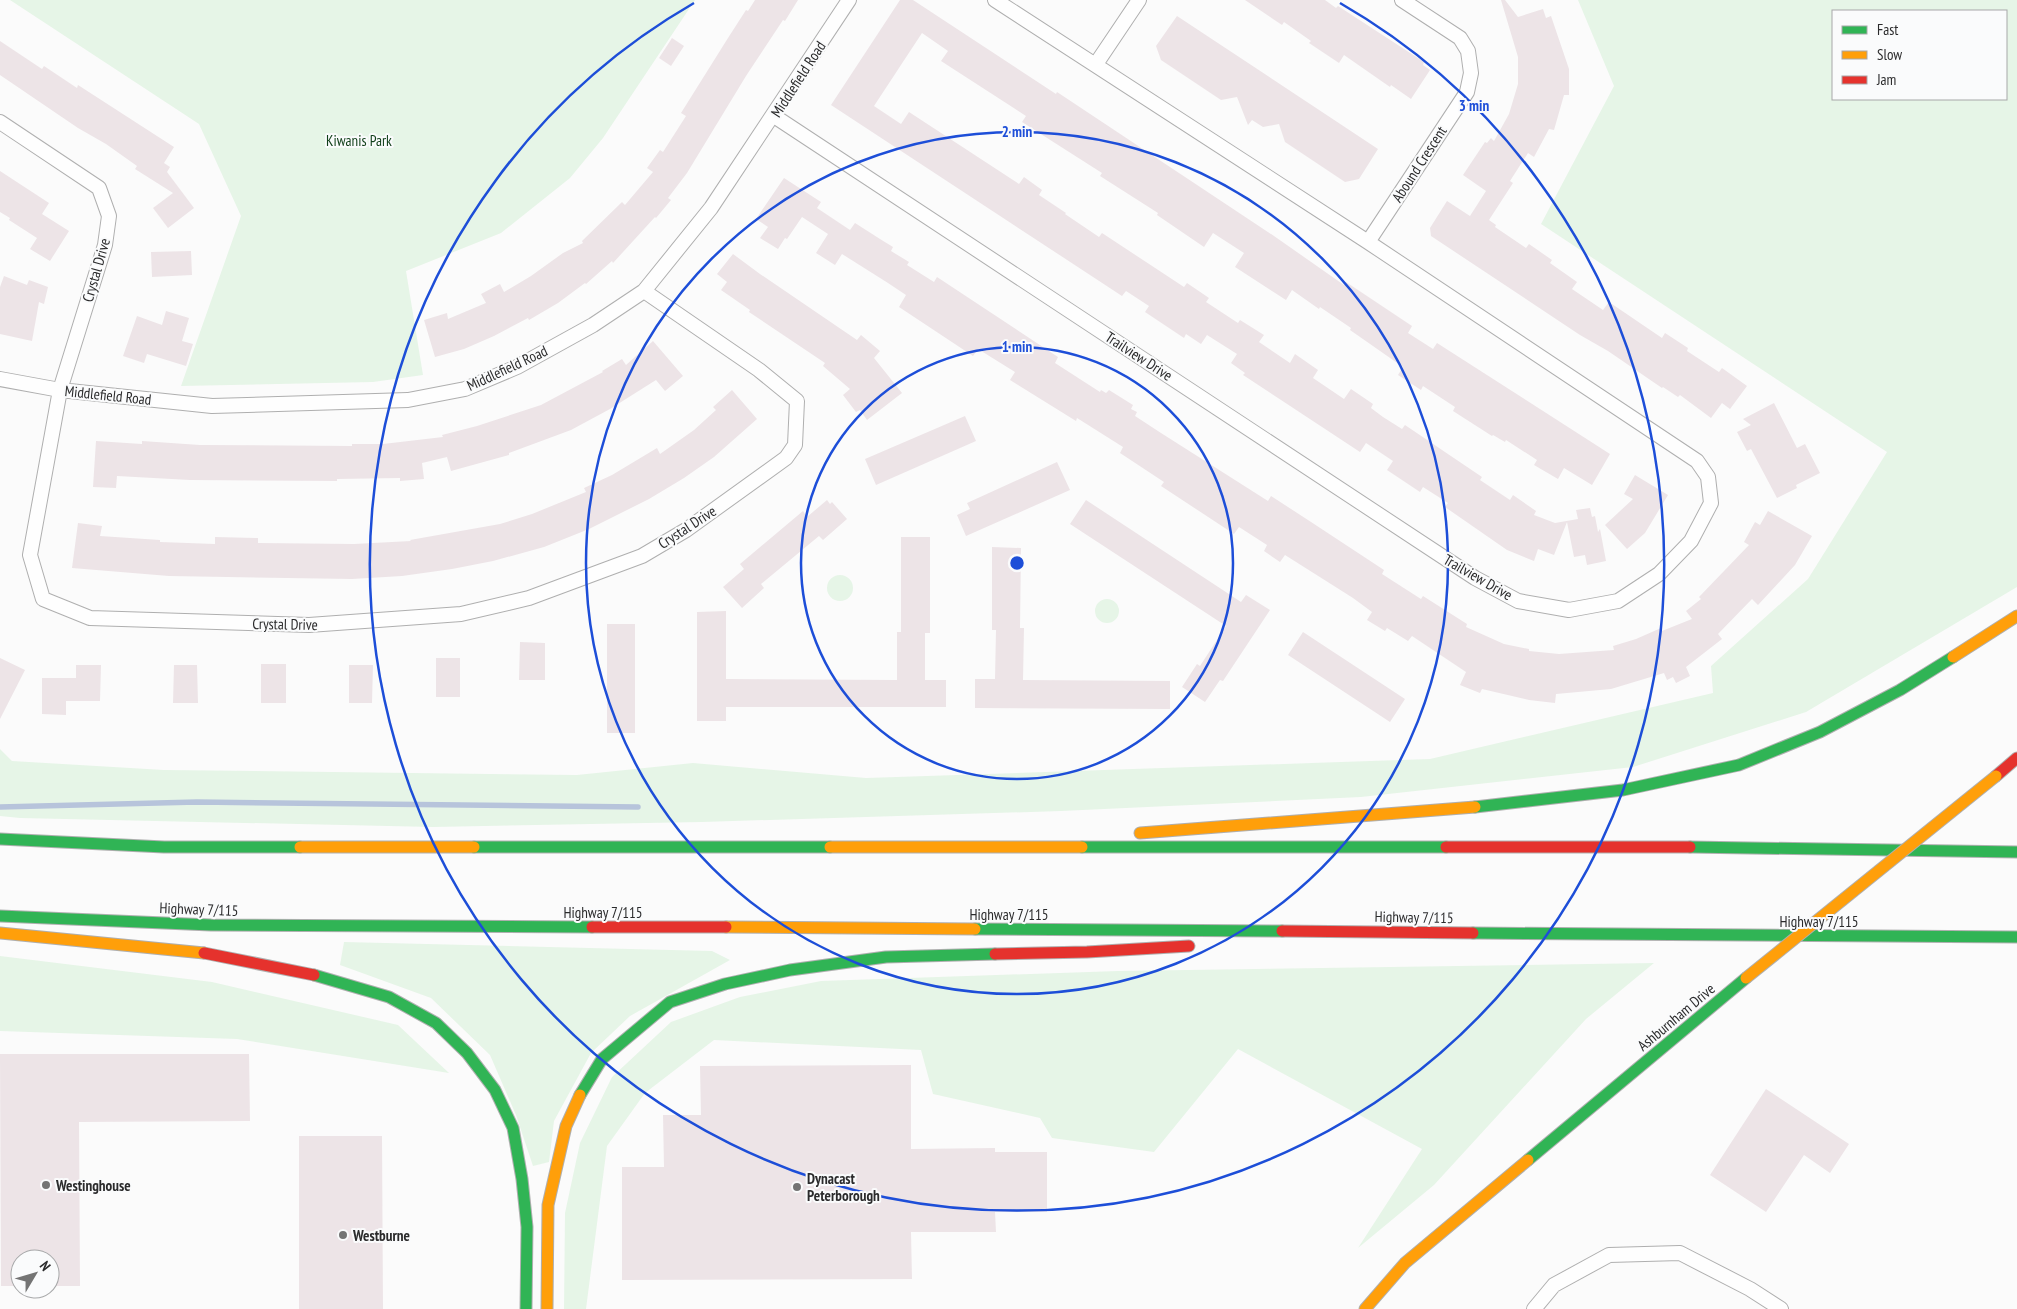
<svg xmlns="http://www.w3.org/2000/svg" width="2017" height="1309" viewBox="0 0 2017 1309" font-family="'PT Sans Narrow',sans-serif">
	<rect width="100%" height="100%" fill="#fbfbfb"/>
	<path fill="#e6f5e7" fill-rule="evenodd" d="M10 0H695L603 138 570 178 501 233 406 271 423 375 373 382 181 386 241 216 199 124Z
		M1578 0H2017V587L1806 712 1633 767 1361 797 1061 811 702 822 433 827 20 818 0 816V749L12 761 164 770 577 775 693 763 866 778 1430 759 1713 693 1711 666 1808 579 1887 452 1541 224 1614 86ZM1833 11H2006V99H1833Z
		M827 588a13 13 0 1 1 26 0a13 13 0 1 1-26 0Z
		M1095 611a12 12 0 1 1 24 0a12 12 0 1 1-24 0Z
		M344 942 712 951 730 960 630 1016 591 1053 554 1121 549 1162 533 1166 516 1115 490 1055 431 998 340 965Z
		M0 956 212 982 398 1025 449 1073 237 1039 0 1031Z
		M1654 963 1586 1019 1434 1185 1358 1248 1422 1149 1238 1049 1154 1152 1052 1138 1040 1118 933 1094 921 1050 714 1040 645 1093 607 1146 586 1309H564L565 1213 580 1143 612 1077 671 1022 740 997 821 981 1118 971Z"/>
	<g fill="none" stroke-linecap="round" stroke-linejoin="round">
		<path stroke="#b7c4db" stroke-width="5.5" d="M0 807 197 802 638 807"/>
	</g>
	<path fill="#ede4e7" d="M755 0H798L785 21 783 20 746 76 687 173 668 198 671 200 656 218 655 217 613 263 612 261 586 284 585 283 558 303 529 320 528 318 494 336 464 349 435 357 424 320 447 313 448 319 486 303 481 294 500 284 504 292 531 276 563 253 583 243 582 241 622 202 625 205 653 172 647 168 660 150 663 152 686 116 681 113 728 38 746 10 748 11Z
		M900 0H913L1056 94 1057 92 1274 236 1344 285 1346 282 1412 326 1408 333 1433 349 1437 343 1610 454 1592 485 1564 468 1558 479 1534 465 1537 460 1506 440 1505 442 1493 435 1492 436 1453 411 1455 407 1423 386 1421 390 1398 375 1403 367 1350 330 1351 328 1320 307 1319 309 1292 290 1286 300 1235 267 1244 253 1213 233 1204 247 1157 215 1158 213 1100 176 1102 173 1022 122 1026 116 941 61 948 51 922 33 874 106 901 124 909 112 1019 184 1024 177 1042 190 1039 195 1066 213 1065 214 1099 237 1102 233 1184 287 1187 283 1209 298 1206 302 1238 323 1240 320 1264 335 1259 342 1290 363 1295 354 1318 370 1313 378 1344 399 1351 389 1373 404 1371 408 1383 417 1402 429 1405 425 1482 477 1480 480 1510 500 1513 495 1536 511 1534 515 1555 523 1578 519 1576 510 1590 508 1592 517 1595 516 1598 532 1600 529 1606 561 1587 565 1585 555 1574 557 1567 522 1554 555 1538 549 1534 561 1507 550 1445 507 1448 503 1423 487 1420 492 1387 470 1393 461 1366 443 1360 452 1243 375 1245 373 1231 363 1237 354 1207 335 1201 344 1186 334 1184 338 1145 312 1149 306 1126 291 1122 296 831 105Z
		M1245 0H1325L1336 8 1338 6 1424 62 1423 65 1430 70 1411 99 1391 85 1390 87 1344 55 1339 63 1309 43 1311 41 1284 22 1282 25Z
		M1501 0H1505L1518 17 1543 9 1546 18 1551 16 1569 69V95H1564L1554 130 1549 129 1534 157 1528 153 1510 181 1513 183 1489 220 1496 225 1495 227 1526 248 1529 244 1552 260 1550 263 1577 282 1572 289 1603 310 1609 302 1662 338 1665 333 1688 348 1687 351 1719 372 1722 368 1747 386 1730 409 1722 403 1711 418 1680 395 1678 397 1663 387 1662 388 1608 351 1580 335 1431 236 1430 228 1447 201 1470 216 1486 191 1463 175 1485 142 1487 143 1491 138 1494 141 1509 114 1518 84V57Z
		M1177 16 1378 149 1359 179 1345 182 1285 142 1279 124 1263 127 1252 120 1248 125 1237 97 1221 100 1161 60 1156 46Z
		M672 38 684 46 671 66 659 58Z
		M0 41 42 69 44 66 77 88 78 85 174 147 164 163 170 167 167 172 194 208 168 228 153 208 173 193 135 169 137 166 106 144 78 128 0 75Z
		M0 171 49 203 42 214 69 231 50 261 30 249 37 238 9 220 10 218 0 212Z
		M784 178 821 202 817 208 850 230 855 223 880 239 893 247 891 251 909 262 907 265 934 282 937 277 1058 357 1055 363 1100 392 1101 390 1106 393 1109 390 1133 405 1131 409 1137 412 1135 416 1161 433 1268 501 1271 496 1308 520 1384 570 1382 574 1421 599 1423 596 1467 624 1466 627 1504 644 1529 649V651L1559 654 1614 650 1613 646 1636 639 1661 628 1662 631 1692 619 1686 611 1701 599 1699 597 1749 545 1744 542 1755 522 1760 525 1768 511 1812 536 1795 565 1758 605 1752 599 1718 634 1722 639 1686 667 1690 676 1676 683 1673 677 1667 680 1664 673 1611 689 1556 694 1555 703 1529 700 1482 689 1480 693 1460 685 1466 672 1412 636 1408 641 1387 628 1385 631 1367 620 1372 612 1353 598 1285 555 1280 562 1264 551 1267 545 1239 527 1234 534 1161 486 1164 482 1120 453 1123 447 1077 418 1076 421 1010 380 1015 372 978 349 973 356 899 307 906 295 888 283 842 254 835 265 816 253 828 234 802 217 787 239 785 238 778 249 760 238 768 227 756 219Z
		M191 251 192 275 152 277 151 252Z
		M733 254 760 274 857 340 861 335 880 351 874 358 902 393 867 420 860 410 856 412 843 395 850 389 823 366 825 363 749 312 750 310 721 290 727 282 717 274Z
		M4 276 27 285 29 280 48 287 44 304 39 302 32 341 0 334V287Z
		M166 311 189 318 182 341 193 344 186 366 147 354 144 363 123 356 137 316 162 325Z
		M653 341 683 376 665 391 656 380 610 409 571 430 509 453V455L451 471 447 457 422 463 424 479 400 481V478L337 479V481L190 480 117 476 116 488 93 487 96 441 142 444V441L200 445 352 446V444H383L443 437 442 435 477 426 541 405 603 372 602 371 622 359 626 365Z
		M732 390 757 419 714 457 684 478 649 499 589 529 544 547 493 561 452 569 402 576 352 579 169 576 72 568 78 523 102 526 100 536 160 540V542L215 544V537L258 538V543L354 544 411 541 410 540 500 524 532 514 586 492 584 488 612 475 657 448 660 454 694 430 716 410 713 407Z
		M1774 403 1797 448 1805 444 1820 473 1796 485 1797 488 1777 498 1751 449 1747 451 1737 432 1751 425 1743 419Z
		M965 416 976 441 876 485 865 459Z
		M1057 462 1070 490 966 536 957 515 970 509 967 503Z
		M1635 475 1668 495 1645 533 1627 549 1605 525 1633 499 1624 494Z
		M827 500 830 504 832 502 847 519 823 540 819 536 761 584 764 588 742 608 723 587 744 569 740 564 803 511 807 517Z
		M1086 500 1241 602 1246 595 1270 610 1223 681 1220 680 1205 702 1182 687 1197 664 1200 666 1226 626 1070 524Z
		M901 537H930V633H925V680H946V707H726V721H697V612L726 611V679L897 680V632H901Z
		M992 547 1021 548 1020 628H1024L1023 680 1170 681V709L975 708V679H995L996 630H992Z
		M607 624H635V733H607Z
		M1303 632 1405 699 1390 722 1288 655Z
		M520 642 545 643V680H519Z
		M0 658 25 670 0 719Z
		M436 658H460V697H436Z
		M261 664H286V703H261Z
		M76 665H101L100 701H66V715L42 714V678H76Z
		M174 665H197L198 703H173Z
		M349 665H373L372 703H349Z
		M0 1054H249L250 1121 79 1122 80 1286H50V1259H20V1286H1Z
		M911 1065V1149L995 1148V1152H1047V1212H995L996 1232H911L912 1279 622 1280V1167H664L663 1115H701L700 1066Z
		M1766 1089 1849 1144 1830 1173 1804 1155 1766 1212 1710 1175Z
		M299 1136H382L383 1309H299Z"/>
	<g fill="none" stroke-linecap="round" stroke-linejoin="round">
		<g stroke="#afafaf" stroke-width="16">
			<path id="street" d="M1096 64 1139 0
				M774 116 1475 578 1518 601 1569 610 1618 601 1659 574 1691 541 1711 503 1708 477 1697 461 1368 242 995 0
				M0 122 99 188 109 216 105 245 60 390 30 555 43 599 90 618 309 625 461 614 529 598 642 556 686 530 786 458 795 445 797 401 759 370 644 291
				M1368 242 1467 92 1471 73 1468 51 1460 38 1402 0
				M0 379 60 390 212 406 408 400 465 389 517 367 593 325 644 291 711 208 849 0
				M1534 1309 1554 1285 1609 1255 1680 1253 1750 1289 1781 1309"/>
		</g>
		<g stroke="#afafaf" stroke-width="13">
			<path id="fast" d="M1475 807 1623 790 1739 765 1820 732 1900 690 1953 657
				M0 839 164 847H300
				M474 847H830
				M1082 847H1446
				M1690 847 2017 852
				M0 916 211 925 592 927
				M975 929 1282 931
				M1473 933 2017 937
				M314 975 389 997 436 1023 467 1053 495 1090 513 1128 522 1179 527 1227 526 1309
				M580 1095 602 1059 670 1002 725 984 790 970 886 957 995 954
				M1528 1160 1746 978"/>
		</g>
		<g stroke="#afafaf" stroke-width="13">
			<path id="slow" d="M1953 657 2017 616
				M1140 833 1475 807
				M300 847H474
				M830 847H1082
				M726 927 975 929
				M0 933 204 953
				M547 1309 548 1205 566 1126 580 1095
				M1365 1309 1405 1263 1528 1160"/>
		</g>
		<g stroke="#afafaf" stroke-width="13">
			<path id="jam" d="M1996 776 2017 758
				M1446 847H1690
				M592 927H726
				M1282 931 1473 933
				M204 953 314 975
				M995 954 1087 952 1189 946"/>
		</g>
		<use href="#street" stroke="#fefefe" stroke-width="14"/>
		<use href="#fast" stroke="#30b455" stroke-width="11"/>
		<use href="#slow" stroke="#ff9f0a" stroke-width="11"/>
		<use href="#jam" stroke="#e5322d" stroke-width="11"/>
		<g stroke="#afafaf" stroke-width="13" stroke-linecap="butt">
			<path id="slow-bridge" d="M1746 978 1996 776"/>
		</g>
		<use href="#slow-bridge" stroke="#ff9f0a" stroke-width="11"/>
	</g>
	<g fill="none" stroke="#1d4ed8" stroke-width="2.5">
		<circle cx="1017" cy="563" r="216"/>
		<circle cx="1017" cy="563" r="431"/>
		<path d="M1340 3A647 647 0 1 1 694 3"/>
	</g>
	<g fill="#747474" stroke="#fafbfc" stroke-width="2">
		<circle cx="46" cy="1185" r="5"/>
		<circle cx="797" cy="1187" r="5"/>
		<circle cx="343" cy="1235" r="5"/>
	</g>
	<g text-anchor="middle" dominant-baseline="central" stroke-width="4" stroke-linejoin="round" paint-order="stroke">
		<g font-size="15" fill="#2b2b2c" stroke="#fafbfc">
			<text transform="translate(798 79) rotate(-57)">Middlefield Road</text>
			<text transform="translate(1419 164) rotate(-57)">Abound Crescent</text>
			<text transform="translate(96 270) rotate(-74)">Crystal Drive</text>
			<text transform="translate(1139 356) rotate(33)">Trailview Drive</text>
			<text transform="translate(507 368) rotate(-25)">Middlefield Road</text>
			<text transform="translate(108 395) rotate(6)">Middlefield Road</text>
			<text transform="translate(687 527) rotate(-33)">Crystal Drive</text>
			<text transform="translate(1478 577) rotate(30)">Trailview Drive</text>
			<text transform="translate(285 624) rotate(1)">Crystal Drive</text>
			<text transform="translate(199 909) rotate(2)">Highway 7/115</text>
			<text x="603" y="912">Highway 7/115</text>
			<text x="1009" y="914">Highway 7/115</text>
			<text transform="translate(1414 917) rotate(1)">Highway 7/115</text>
			<text x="1819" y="921">Highway 7/115</text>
			<text transform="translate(1676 1017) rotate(-40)">Ashburnham Drive</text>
		</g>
		<g font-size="15" fill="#103f19" stroke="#fafbfc">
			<text x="359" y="140">Kiwanis Park</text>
		</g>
		<g font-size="15" font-weight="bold" fill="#2b2b2c" stroke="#fafbfc" text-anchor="start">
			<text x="807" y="1178">Dynacast<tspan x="807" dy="17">Peterborough</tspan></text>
			<text x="56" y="1185">Westinghouse</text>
			<text x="353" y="1235">Westburne</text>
		</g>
	</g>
	<circle cx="1017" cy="563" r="8" fill="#1d4ed8" stroke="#fafbfc" stroke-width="2.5"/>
	<g font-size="15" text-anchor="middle" font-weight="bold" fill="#1d4ed8" stroke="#fafbfc" stroke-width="4" stroke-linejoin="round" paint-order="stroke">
		<text x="1474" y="111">3 min</text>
		<text x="1017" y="137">2 min</text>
		<text x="1017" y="352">1 min</text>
	</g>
	<rect x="1832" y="10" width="175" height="90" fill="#fafbfc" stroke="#a7a8a9"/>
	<rect x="1842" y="26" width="25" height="8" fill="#30b455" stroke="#a7a8a9"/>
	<text x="1877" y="35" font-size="15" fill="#2b2b2c">Fast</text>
	<rect x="1842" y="51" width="25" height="8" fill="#ff9f0a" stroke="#a7a8a9"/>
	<text x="1877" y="60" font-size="15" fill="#2b2b2c">Slow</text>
	<rect x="1842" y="76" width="25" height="8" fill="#e5322d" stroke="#a7a8a9"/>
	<text x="1877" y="85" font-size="15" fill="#2b2b2c">Jam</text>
	<g transform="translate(35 1274) rotate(52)"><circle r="24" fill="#fafbfc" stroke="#a7a8a9"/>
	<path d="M0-4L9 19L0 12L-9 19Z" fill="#747474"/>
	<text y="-8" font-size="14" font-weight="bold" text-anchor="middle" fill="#2b2b2c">N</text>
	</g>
</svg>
